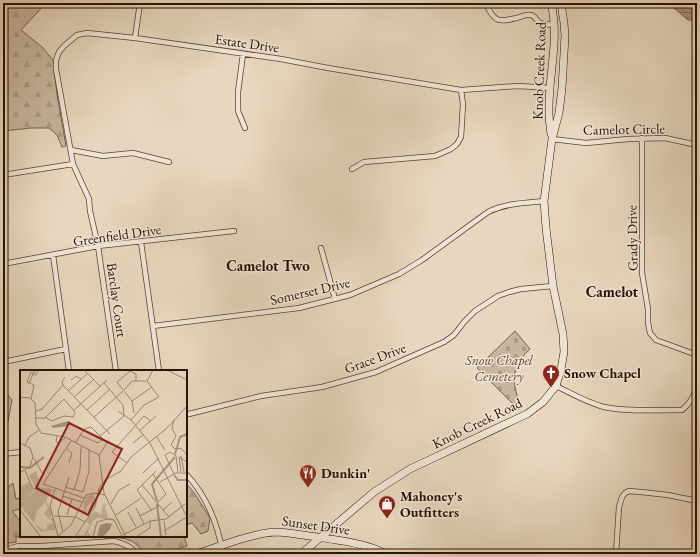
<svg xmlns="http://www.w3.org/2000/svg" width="700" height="557" viewBox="0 0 700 557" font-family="'EB Garamond',serif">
	<defs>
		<pattern id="forest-firs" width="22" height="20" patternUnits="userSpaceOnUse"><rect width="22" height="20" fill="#c7b59e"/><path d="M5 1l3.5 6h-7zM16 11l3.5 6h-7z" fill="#ab9b86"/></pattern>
		<pattern id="cemetery-stones" width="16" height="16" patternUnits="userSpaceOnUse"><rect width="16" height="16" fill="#c7b59e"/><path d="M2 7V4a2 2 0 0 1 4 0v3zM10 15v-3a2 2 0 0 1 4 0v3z" fill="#ab9b86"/></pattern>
		<pattern id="water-rules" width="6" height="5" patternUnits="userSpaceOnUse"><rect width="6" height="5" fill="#a6947e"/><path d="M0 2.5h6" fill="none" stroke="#877765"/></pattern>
	</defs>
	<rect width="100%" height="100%" fill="#e7d7be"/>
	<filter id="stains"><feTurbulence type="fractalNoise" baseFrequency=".005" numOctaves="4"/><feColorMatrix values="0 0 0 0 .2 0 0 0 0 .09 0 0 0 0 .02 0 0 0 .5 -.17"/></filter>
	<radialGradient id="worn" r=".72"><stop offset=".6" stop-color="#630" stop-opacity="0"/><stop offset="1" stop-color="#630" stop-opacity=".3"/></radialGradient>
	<path fill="url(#forest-firs)" stroke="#786350" d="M3 3H46L21 30 42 47 53 60 57 95 66 146 62 147 57 135 49 128H31L3 131Z
		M7 394 12 400 8 422 3 427V396Z
		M13 483 16 499 21 498V509L12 511C21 521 21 523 21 536H25L16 537V542L3 544V491Z
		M186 483 195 494 210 518 208 531 201 534 192 523 186 525Z
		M105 536H184L187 546 162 554H144C134 537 121 537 104 538Z"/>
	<path fill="url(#cemetery-stones)" stroke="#786350" d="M515 331 530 349C510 367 512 384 521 407L519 410 477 368Z"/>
	<path fill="url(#water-rules)" stroke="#74604c" d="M668 3H697V20H688Z"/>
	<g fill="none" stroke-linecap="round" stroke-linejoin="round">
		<g stroke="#584230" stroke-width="6">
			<path id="street" d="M486 3C494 24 500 22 520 17 523 16 527 14 530 15 535 15 536 20 539 22 544 26 550 24 555 24
				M135 38 140 3
				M243 54 238 92V111L245 128
				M642 138V273L648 309V323L650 333 656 340 697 355
				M552 139 586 143 628 139 665 138 697 145
				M71 150 103 156 133 153 169 162
				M352 169 364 162 435 156 451 149 457 144 461 137 463 104 461 90
				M3 175 73 164
				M141 242 159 371
				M321 248 335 299
				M53 255 69 371
				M3 264 98 246 234 231
				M153 326 299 308 350 295 399 274 422 260 488 212C506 203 525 203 544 201
				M3 362 66 349
				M116 371 98 246 90 211 89 199 73 164 56 69V60L59 52 64 46 77 35 87 33 135 38 281 59 328 68 461 90 518 86 551 88
				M556 386C571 393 588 403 604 407 629 412 657 410 682 410 690 404 694 396 697 387
				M186 414H189L261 396 322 387 376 372 444 342 454 335 464 322 475 311 498 296 509 292 521 289 553 286
				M3 454 21 452
				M186 474C206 495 218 525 223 554
				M6 550 18 546H42L114 541C123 543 131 546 137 554
				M616 554 619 507 622 497 625 493 629 491 641 492 668 495 697 501"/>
		</g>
		<g stroke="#281101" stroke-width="8">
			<path id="secondary" d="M551 3C560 40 548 75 549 112 549 119 550 127 551 134
				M196 554C218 547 253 533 276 532 285 532 294 534 303 535 328 539 365 542 386 554
				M301 554 374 492 410 469 527 414 543 402 556 386 561 369 564 352 563 334 553 286 546 228 544 201 552 139 559 113 562 88 565 36 564 23 561 3"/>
		</g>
		<use href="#street" stroke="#efe5d5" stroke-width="4.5"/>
		<use href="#secondary" stroke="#efe5d5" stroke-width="7"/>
	</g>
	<defs>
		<g id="church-pin" transform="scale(0.9)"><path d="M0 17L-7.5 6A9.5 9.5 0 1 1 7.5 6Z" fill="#8f2418" stroke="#efe5d5"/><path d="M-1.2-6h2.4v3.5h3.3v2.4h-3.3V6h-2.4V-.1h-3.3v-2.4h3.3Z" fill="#fff"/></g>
		<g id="restaurant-pin" transform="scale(0.9)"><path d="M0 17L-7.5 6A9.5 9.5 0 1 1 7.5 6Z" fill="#8f2418" stroke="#efe5d5"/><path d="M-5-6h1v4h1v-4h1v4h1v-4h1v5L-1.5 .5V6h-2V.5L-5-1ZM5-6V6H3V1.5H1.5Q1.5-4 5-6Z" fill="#fff"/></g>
		<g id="shop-pin" transform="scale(0.9)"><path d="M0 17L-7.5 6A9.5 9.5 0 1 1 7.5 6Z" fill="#8f2418" stroke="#efe5d5"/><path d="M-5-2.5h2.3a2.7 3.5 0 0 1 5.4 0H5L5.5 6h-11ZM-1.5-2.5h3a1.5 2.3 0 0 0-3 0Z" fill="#fff"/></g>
	</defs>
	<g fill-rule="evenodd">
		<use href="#church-pin" x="551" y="373"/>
		<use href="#restaurant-pin" x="308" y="473"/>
		<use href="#shop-pin" x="387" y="504"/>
	</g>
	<g text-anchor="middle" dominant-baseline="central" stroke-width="3" stroke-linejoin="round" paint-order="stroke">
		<g font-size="14" fill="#281101" stroke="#efe5d5">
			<text transform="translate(247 43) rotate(8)">Estate Drive</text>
			<text transform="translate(539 71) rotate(-88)">Knob Creek Road</text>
			<text transform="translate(624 129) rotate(-1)">Camelot Circle</text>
			<text transform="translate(117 235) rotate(-8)">Greenfield Drive</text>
			<text transform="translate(632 238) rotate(-91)">Grady Drive</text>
			<text transform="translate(310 291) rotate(-13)">Somerset Drive</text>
			<text transform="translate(117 300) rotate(82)">Barclay Court</text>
			<text transform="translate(375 358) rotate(-20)">Grace Drive</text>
			<text transform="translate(477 423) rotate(-26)">Knob Creek Road</text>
			<text transform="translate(316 525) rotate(8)">Sunset Drive</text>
		</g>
		<g font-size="14" font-style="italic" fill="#604a38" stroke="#efe5d5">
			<text x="499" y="360">Snow Chapel<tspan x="499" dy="16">Cemetery</tspan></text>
		</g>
		<g font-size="14" font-weight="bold" fill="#281101" stroke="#efe5d5" text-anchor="start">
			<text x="564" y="373">Snow Chapel</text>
			<text x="321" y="473">Dunkin'</text>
			<text x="400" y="496">Mahoney's<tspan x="400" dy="16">Outfitters</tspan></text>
		</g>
		<g font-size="15" font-weight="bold" fill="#281101" stroke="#efe5d5">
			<text x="268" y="265">Camelot Two</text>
			<text x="612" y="291">Camelot</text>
		</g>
	</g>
	<g transform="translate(20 370)">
		<rect width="167" height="167" fill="#e7d7be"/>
		<path d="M16 101 19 109 22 106 18 112 20 118 33 119 26 130 33 145 29 147 32 149 33 146 38 167 36 160H30L21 162 25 167 0 135V117L9 112 15 119 6 128 15 121V117L9 105ZM25 132 28 137 24 144 34 153 27 155V159L23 160 14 153 17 141ZM74 123 75 131 69 133 65 140 67 145 63 144 60 148 64 140V130L67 129 64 128ZM89 132 85 137 88 147H86L97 150 77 148 72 152 67 164H71L70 167H57L59 164 63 166 70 155 66 151 70 146 75 141 81 145 83 134 85 133 84 136Z" fill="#c7b59e" fill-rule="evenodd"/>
		<path d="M48 51 52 53 48 56 33 58 31 56ZM87 153 92 154 90 159 83 167H77L80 155Z" fill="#a6947e"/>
		<path fill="none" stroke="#a6947e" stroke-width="2" d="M155 84 160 67 167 64M1 97 10 98 24 87M154 105 158 110H167M137 131 132 114 155 87M137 134 141 167"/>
		<path fill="none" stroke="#9b8872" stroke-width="1" d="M64 0 80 16M147 0 167 10M45 7 42 12 43 15 90 64M51 10 56 6 61 9M127 11 133 0M9 13 15 0M103 20 97 12 110 1 116 4V11M104 20 112 11H126M48 21 67 4M104 21 112 31 114 43M0 27 10 28 15 33 16 54 21 63 45 67 79 85 84 123 106 167M54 27 73 10M11 29 14 15 7 12 11 2 16 5 18 1M112 31 132 17M54 40 87 10M67 40 90 19M16 41 22 39 43 15M98 41 111 50 130 73 167 147M74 47 103 21M16 48H25L44 29 55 42 53 47 44 46 32 51 25 47M111 50 124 35 139 27 127 11M154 50 152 58 156 66 151 75 155 79 161 78 167 85M119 61 136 46M60 65 78 73 83 69M37 66 36 72 39 73 45 68M80 66 104 46 103 35 84 13M136 66 145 80M51 71 23 114 64 128M56 72 64 59 71 57 87 73 79 85M0 73 10 78 13 87 10 96 0 103M113 73 123 65M5 75 9 67 18 61M47 79 52 83 49 93M161 86 164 102M14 88 22 103M107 93 92 82 124 46 131 51M5 100 12 117M161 102 159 87 167 92M123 103 139 88M133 104 146 124 137 133M154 104 145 85 150 82 156 86 158 102M140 112 156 103H167M122 115 149 147M45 117 63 122M35 119 30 136 38 166M54 120 60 100 61 77M63 122 69 101V80M42 126 62 132M91 134 99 120 110 114M116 138 124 154M0 140 21 167M143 140 152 132M132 141 117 120 136 101M108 142 116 157M68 144 72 133 76 132M47 145 52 129M96 145 121 128M34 146 56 147 65 152M120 146 139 136M144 151 146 165M144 161 167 147M43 162 38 142 49 107M38 166 51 155 66 125 75 123 85 125M55 167 75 137 79 118 85 110 101 101 111 87 147 58 167 36M73 167 77 152 87 149 94 150 101 164M99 167 130 151 146 149 165 134M116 167 130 158V151"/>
		<path fill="#8f2418" fill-opacity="0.15" stroke="#8f2418" stroke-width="2" d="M49 53 102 79 68 145 16 118Z"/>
		<rect width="167" height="167" fill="none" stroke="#281101" stroke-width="2"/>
	</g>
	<rect width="700" height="557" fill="none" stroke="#e7d7be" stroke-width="16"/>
	<rect x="4" y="4" width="692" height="549" fill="none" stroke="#281101" stroke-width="2"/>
	<rect x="8" y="8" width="684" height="541" fill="none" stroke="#281101"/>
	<rect width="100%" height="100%" filter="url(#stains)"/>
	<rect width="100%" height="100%" fill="url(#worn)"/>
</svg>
